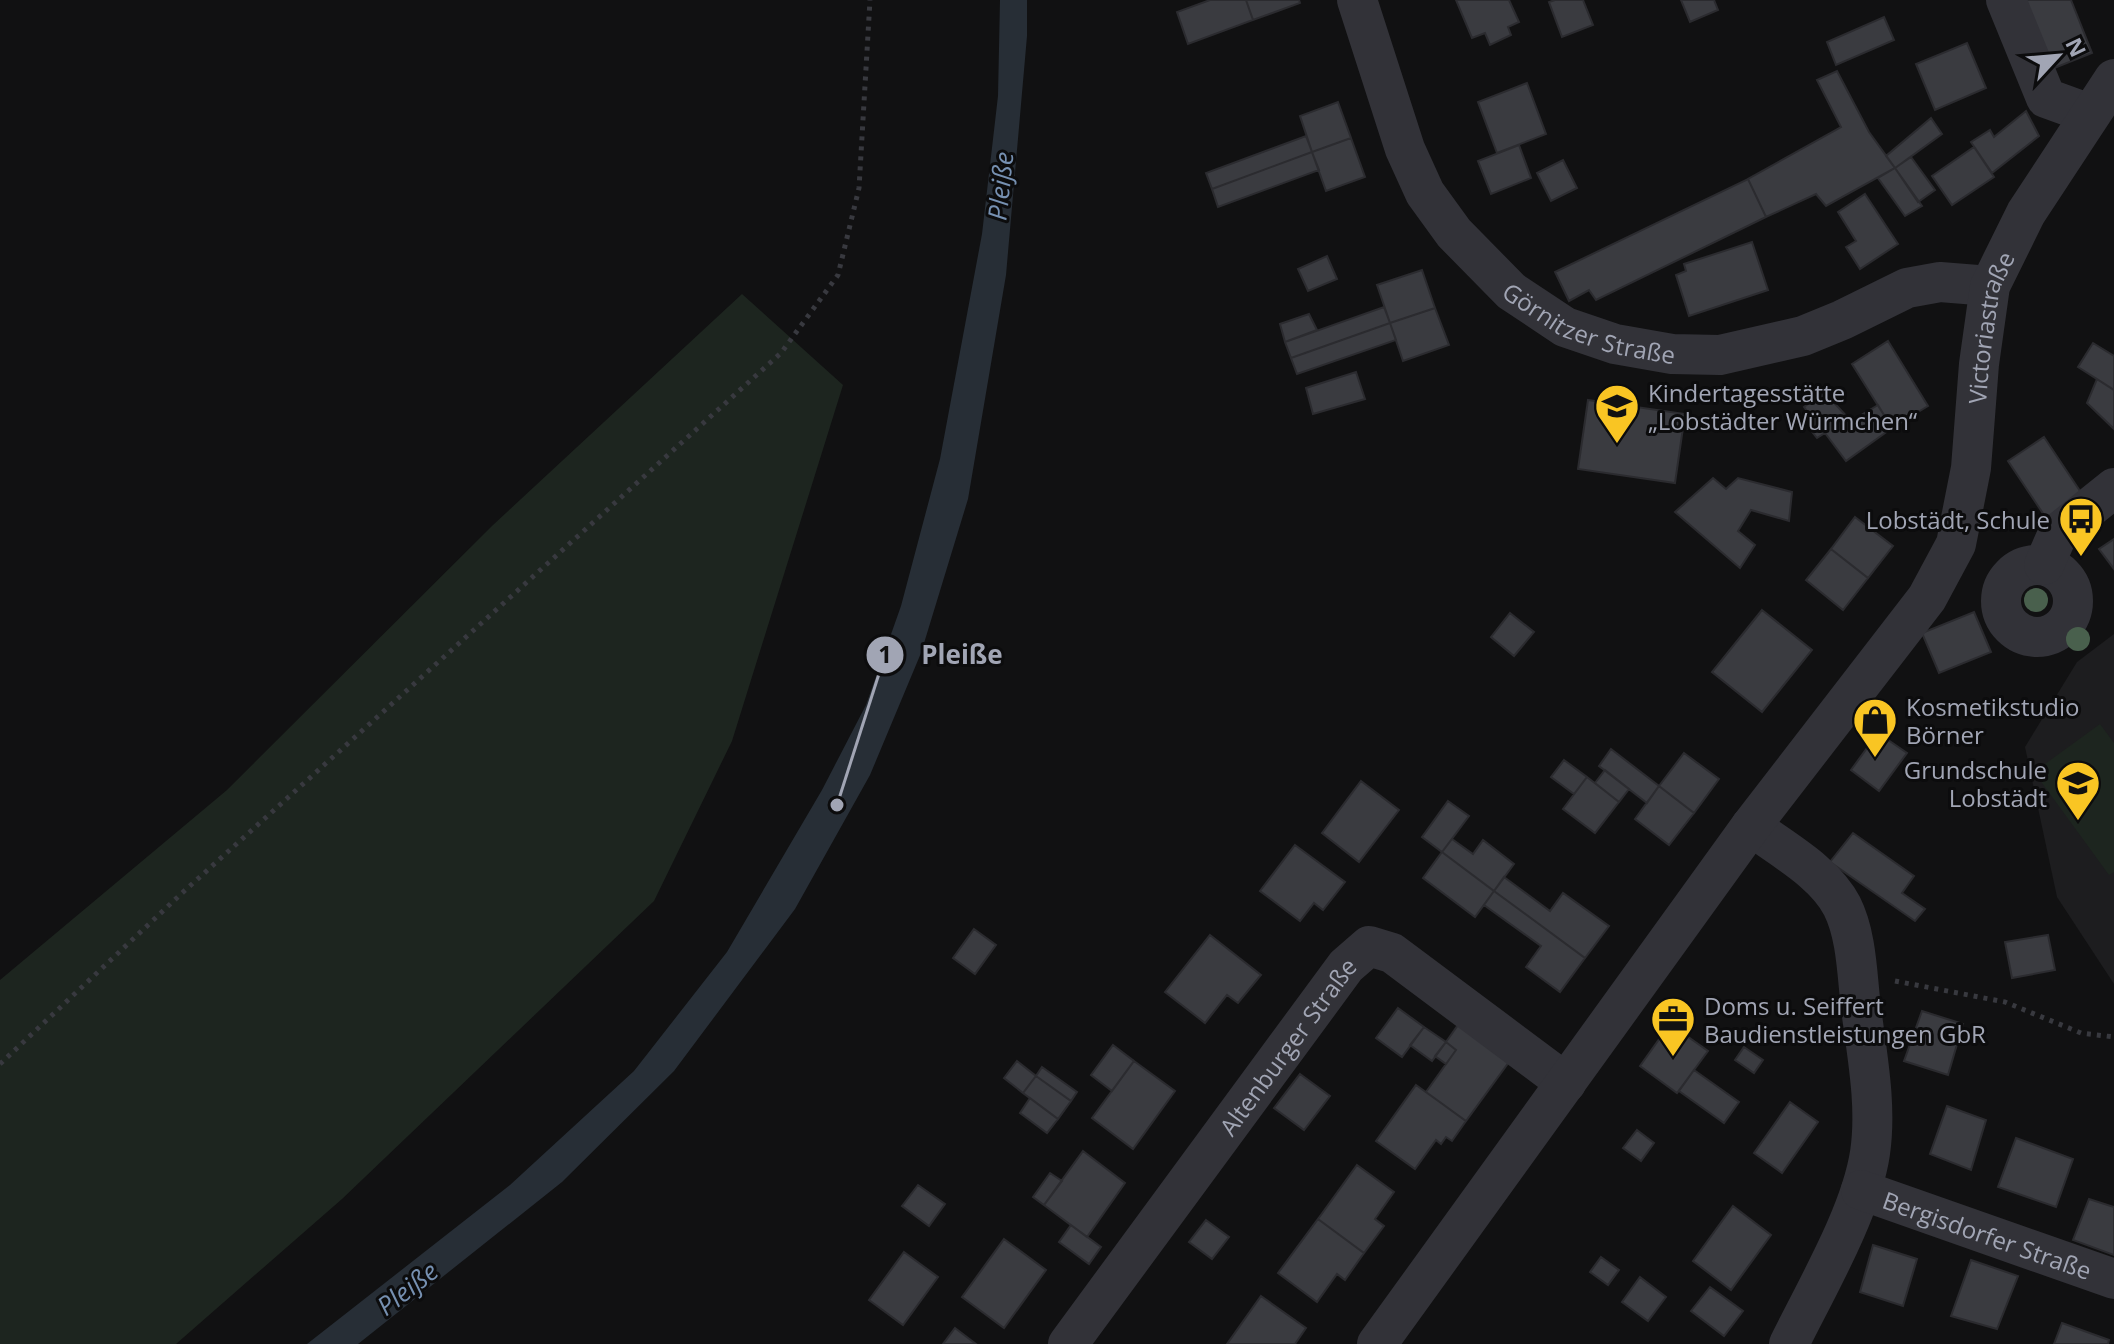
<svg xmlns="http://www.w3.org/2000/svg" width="2114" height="1344" viewBox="0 0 2114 1344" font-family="'Open Sans',sans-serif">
	<rect width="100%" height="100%" fill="#111112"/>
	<path fill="#1d1d1f" d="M2114 634V984L2057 897 2025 747 2077 662Z"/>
	<path fill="#1d251f" d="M742 294 843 385 732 741 654 901 342 1199 176 1344H0V980L227 790 493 525Z
		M2100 724 2114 743V872L2109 875 2034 772Z"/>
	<path fill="#272e36" d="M1000 0H1027V36L1006 275 968 499 921 653 870 775 795 909 674 1071 562 1182 358 1344H307L510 1185 634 1071 727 952 822 790 866 705 901 606 940 459 982 234 998 96Z"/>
	<path fill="#3a3b40" stroke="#2b2b2f" stroke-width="2" d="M1210 0H1246L1253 20 1188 44 1177 12Z
		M1246 0H1299L1300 3 1253 20Z
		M1456 0H1509L1519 22 1508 27 1511 35 1490 45 1485 33 1472 38Z
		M1555 0H1583L1593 25 1562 37 1549 2Z
		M1681 0H1714L1718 10 1690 22Z
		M2025 0H2071L2092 53 2052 69Z
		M1884 17 1894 40 1836 65 1827 42Z
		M1967 43 1986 88 1935 110 1916 64Z
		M1837 71 1869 132 1895 168 1826 206 1816 194 1766 217 1748 179 1841 127 1817 80Z
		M1527 83 1546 134 1497 153 1478 102Z
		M1338 102 1351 138 1312 152 1300 116Z
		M2026 111 2039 136 1992 173 1971 142 1990 130 1994 137Z
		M1931 118 1942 134 1895 168 1886 156Z
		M1306 136 1312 152 1212 189 1206 173Z
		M1351 138 1365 177 1326 191 1312 152Z
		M1519 145 1531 178 1491 194 1478 161Z
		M1974 147 1994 177 1952 205 1932 176Z
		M1312 152 1319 170 1218 207 1212 189Z
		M1911 157 1935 190 1918 202 1895 168Z
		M1563 160 1577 188 1551 201 1537 173Z
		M1895 168 1922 206 1905 216 1878 178Z
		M1748 179 1766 217 1596 300 1589 290 1569 301 1555 272Z
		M1865 194 1898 244 1860 269 1846 247 1856 241 1838 212Z
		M1752 242 1768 290 1689 316 1676 275 1686 271 1684 264Z
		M1327 256 1337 279 1308 291 1298 269Z
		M1422 270 1435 308 1390 323 1377 285Z
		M1384 307 1390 323 1291 358 1285 342Z
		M1435 308 1449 345 1403 361 1390 323Z
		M1309 314 1317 330 1285 342 1280 324Z
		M1390 323 1396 340 1297 374 1291 358Z
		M1888 341 1928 406 1892 428 1852 364Z
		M2093 343 2114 356V390L2078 367Z
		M1356 372 1365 399 1313 414 1306 388Z
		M2097 379 2114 390V429L2087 403Z
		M1824 392 1851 421 1878 405 1892 428 1846 461 1825 433 1817 438 1805 423 1812 418 1804 407Z
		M1588 400 1685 414 1675 483 1578 469Z
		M2044 437 2082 494 2046 518 2008 461Z
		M1713 478 1726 489 1738 478 1792 492 1789 521 1751 510 1738 531 1755 545 1740 568 1675 512Z
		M1855 517 1893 546 1868 578 1831 549Z
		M2114 539V569L2099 549Z
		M1831 549 1868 578 1843 610 1806 580Z
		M1762 610 1812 650 1762 712 1712 672Z
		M1974 612 1991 652 1939 673 1922 633Z
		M1510 613 1534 632 1514 656 1491 637Z
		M1878 733 1907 753 1879 791 1851 770Z
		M1611 749 1659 786 1647 803 1599 766Z
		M1684 753 1719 779 1694 813 1659 786Z
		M1564 760 1587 777 1574 794 1551 777Z
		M1605 770 1629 789 1619 802 1595 783Z
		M1587 777 1619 802 1595 833 1563 809Z
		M1361 781 1399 810 1359 862 1322 833Z
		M1659 786 1694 813 1669 845 1635 819Z
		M1448 801 1469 816 1442 852 1422 837Z
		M1853 833 1914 876 1902 893 1925 909 1915 921 1830 862Z
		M1452 839 1473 854 1483 840 1514 864 1494 891 1442 852Z
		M1295 845 1345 882 1323 910 1314 903 1300 921 1260 891Z
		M1442 852 1494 891 1475 917 1423 878Z
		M1504 877 1550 911 1563 893 1609 926 1585 958 1494 891Z
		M1494 891 1585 958 1560 992 1526 967 1541 946 1484 905Z
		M974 929 996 945 975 974 953 958Z
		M1210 935 1261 975 1238 1003 1227 995 1205 1023 1165 992Z
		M2048 935 2055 970 2012 978 2005 942Z
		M1398 1008 1424 1027 1402 1057 1376 1038Z
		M1922 1011 1963 1024 1948 1075 1904 1061Z
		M1670 1024 1708 1051 1677 1093 1640 1066Z
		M1458 1025 1509 1062 1466 1121 1426 1092 1456 1050 1446 1042Z
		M1424 1027 1446 1042 1432 1061 1410 1045Z
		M1446 1042 1456 1050 1446 1064 1435 1056Z
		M1113 1045 1134 1061 1112 1091 1091 1075Z
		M1744 1047 1763 1060 1754 1073 1735 1060Z
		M1017 1061 1036 1076 1023 1093 1004 1078Z
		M1134 1061 1175 1091 1133 1149 1092 1118Z
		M1042 1067 1077 1092 1071 1101 1036 1076Z
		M1694 1070 1739 1102 1724 1123 1679 1091Z
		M1300 1074 1330 1096 1304 1130 1274 1108Z
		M1036 1076 1071 1101 1058 1119 1023 1093Z
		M1416 1085 1466 1121 1452 1141 1446 1137 1441 1144 1436 1140 1415 1169 1376 1141Z
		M1030 1098 1058 1119 1047 1133 1020 1113Z
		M1790 1102 1818 1122 1782 1173 1754 1153Z
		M1947 1106 1986 1120 1971 1170 1930 1154Z
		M1637 1130 1654 1143 1641 1161 1623 1148Z
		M2016 1138 2073 1159 2056 1207 1998 1187Z
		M1083 1151 1125 1183 1087 1237 1044 1205Z
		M1357 1165 1394 1192 1375 1219 1384 1226 1364 1253 1318 1219Z
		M1050 1173 1062 1181 1044 1205 1033 1197Z
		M918 1185 945 1204 929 1226 902 1206Z
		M2089 1199 2114 1207V1255L2073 1240Z
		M1733 1206 1771 1235 1731 1290 1693 1261Z
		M1318 1219 1364 1253 1345 1280 1337 1274 1317 1302 1278 1273Z
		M1206 1220 1229 1237 1212 1259 1189 1242Z
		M1071 1225 1101 1247 1089 1264 1059 1242Z
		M1004 1239 1046 1270 1004 1328 962 1297Z
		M1873 1245 1917 1259 1903 1306 1860 1292Z
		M904 1252 938 1277 903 1325 869 1300Z
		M1601 1257 1619 1270 1608 1285 1590 1272Z
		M1971 1260 2018 1276 1997 1329 1951 1316Z
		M1640 1277 1666 1297 1648 1321 1622 1302Z
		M1710 1287 1743 1311 1724 1336 1691 1311Z
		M1261 1296 1306 1328 1295 1344H1227Z
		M2062 1323 2109 1340 2108 1344H2054Z
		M955 1328 976 1344H943Z"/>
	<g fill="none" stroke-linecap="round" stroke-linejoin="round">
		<path stroke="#38393f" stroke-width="5" stroke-dasharray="4 6" stroke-linecap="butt" d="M1895 981 2005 1002 2081 1033 2114 1037
			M0 1064 181 894 781 353 838 275 859 188 870 0"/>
		<g stroke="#323238" stroke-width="40">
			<path id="s1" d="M1357 0 1405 149 1425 193 1454 233 1511 291 1565 327 1615 344 1672 354 1720 355 1803 336 1842 320 1907 288 1940 282 1990 286"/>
			<path d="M2006 0 2046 98 2090 114"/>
			<circle cx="2037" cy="601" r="36"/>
			<path d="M2044 565 2058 533 2114 488"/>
			<path d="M1751 826C1781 849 1824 871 1842 906 1857 936 1857 975 1861 1008 1867 1055 1877 1106 1870 1153 1861 1213 1816 1289 1789 1344"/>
			<path id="s2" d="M1861 1190 2114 1279"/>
			<path id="s3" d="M1068 1344 1346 966 1369 946 1392 953 1566 1083"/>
			<path id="s4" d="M1377 1344 1751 826 1927 598 1956 544 1971 468 1979 364 1990 286 2026 213 2114 79"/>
		</g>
	</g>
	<g fill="#49604d">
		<circle cx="2036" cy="600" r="12"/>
		<circle cx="2078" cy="639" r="12"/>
	</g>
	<defs>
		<g id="school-pin" transform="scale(2.3)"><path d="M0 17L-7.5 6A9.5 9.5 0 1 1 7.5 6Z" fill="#f9c523" stroke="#0c0c0d"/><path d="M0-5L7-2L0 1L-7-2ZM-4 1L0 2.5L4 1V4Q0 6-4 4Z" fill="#111"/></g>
		<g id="bus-pin" transform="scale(2.3)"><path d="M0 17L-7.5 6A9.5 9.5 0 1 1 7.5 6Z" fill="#f9c523" stroke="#0c0c0d"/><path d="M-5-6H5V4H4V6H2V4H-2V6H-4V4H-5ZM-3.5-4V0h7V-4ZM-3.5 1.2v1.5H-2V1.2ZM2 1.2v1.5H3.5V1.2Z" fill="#111"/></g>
		<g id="shop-pin" transform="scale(2.3)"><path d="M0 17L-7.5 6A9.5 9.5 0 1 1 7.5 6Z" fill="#f9c523" stroke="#0c0c0d"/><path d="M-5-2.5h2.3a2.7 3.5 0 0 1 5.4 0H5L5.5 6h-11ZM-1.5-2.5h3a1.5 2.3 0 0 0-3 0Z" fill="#111"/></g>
		<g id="office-pin" transform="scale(2.3)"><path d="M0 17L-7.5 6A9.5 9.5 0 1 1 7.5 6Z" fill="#f9c523" stroke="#0c0c0d"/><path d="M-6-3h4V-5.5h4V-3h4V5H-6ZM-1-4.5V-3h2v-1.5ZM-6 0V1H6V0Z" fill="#111"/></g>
	</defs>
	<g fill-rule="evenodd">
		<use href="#school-pin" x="1617" y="406"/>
		<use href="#bus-pin" x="2081" y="519"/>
		<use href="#shop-pin" x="1875" y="720"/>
		<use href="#school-pin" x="2078" y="783"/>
		<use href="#office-pin" x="1673" y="1019"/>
	</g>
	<g text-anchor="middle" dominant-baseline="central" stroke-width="6" stroke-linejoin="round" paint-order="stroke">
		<g font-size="24" fill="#a1a5b4" stroke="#0c0c0d">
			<text stroke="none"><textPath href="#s1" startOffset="422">Görnitzer Straße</textPath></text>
			<text stroke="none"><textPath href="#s4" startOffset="1208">Victoriastraße</textPath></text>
			<text stroke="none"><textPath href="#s3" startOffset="370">Altenburger Straße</textPath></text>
			<text stroke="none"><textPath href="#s2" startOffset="134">Bergisdorfer Straße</textPath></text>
		</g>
		<g font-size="24" fill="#a1a5b4" stroke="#0c0c0d" text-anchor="start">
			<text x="1648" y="392">Kindertagesstätte<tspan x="1648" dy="28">„Lobstädter Würmchen“</tspan></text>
			<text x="2050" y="519" text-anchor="end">Lobstädt, Schule</text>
			<text x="1906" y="706">Kosmetikstudio<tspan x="1906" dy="28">Börner</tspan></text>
			<text x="2047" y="769" text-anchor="end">Grundschule<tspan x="2047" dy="28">Lobstädt</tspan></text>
			<text x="1704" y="1005">Doms u. Seiffert<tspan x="1704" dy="28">Baudienstleistungen GbR</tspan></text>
		</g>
		<g font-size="26" font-style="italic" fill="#7690b1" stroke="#0c0c0d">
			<text transform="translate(1000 186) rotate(-84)">Pleiße</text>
			<text transform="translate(407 1288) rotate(-38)">Pleiße</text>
		</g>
	</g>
	<path fill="none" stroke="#a1a5b4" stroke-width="3" d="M837 805L885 655"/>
	<g fill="#a1a5b4" stroke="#0c0c0d" stroke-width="3">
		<circle cx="837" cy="805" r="8"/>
		<circle cx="885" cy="655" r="20"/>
	</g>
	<g font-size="24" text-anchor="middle" font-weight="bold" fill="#111">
		<text x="885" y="663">1</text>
	</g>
	<g font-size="26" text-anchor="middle" font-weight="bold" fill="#a1a5b4" stroke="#0c0c0d" stroke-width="6" stroke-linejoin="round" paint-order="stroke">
		<text x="962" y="664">Pleiße</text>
	</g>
	<g transform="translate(2058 56) rotate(64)" stroke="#0c0c0d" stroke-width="6" paint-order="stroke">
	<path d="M0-6L14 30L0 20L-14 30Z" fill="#a1a5b4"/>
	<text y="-12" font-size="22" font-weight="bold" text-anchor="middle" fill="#a1a5b4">N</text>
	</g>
</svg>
